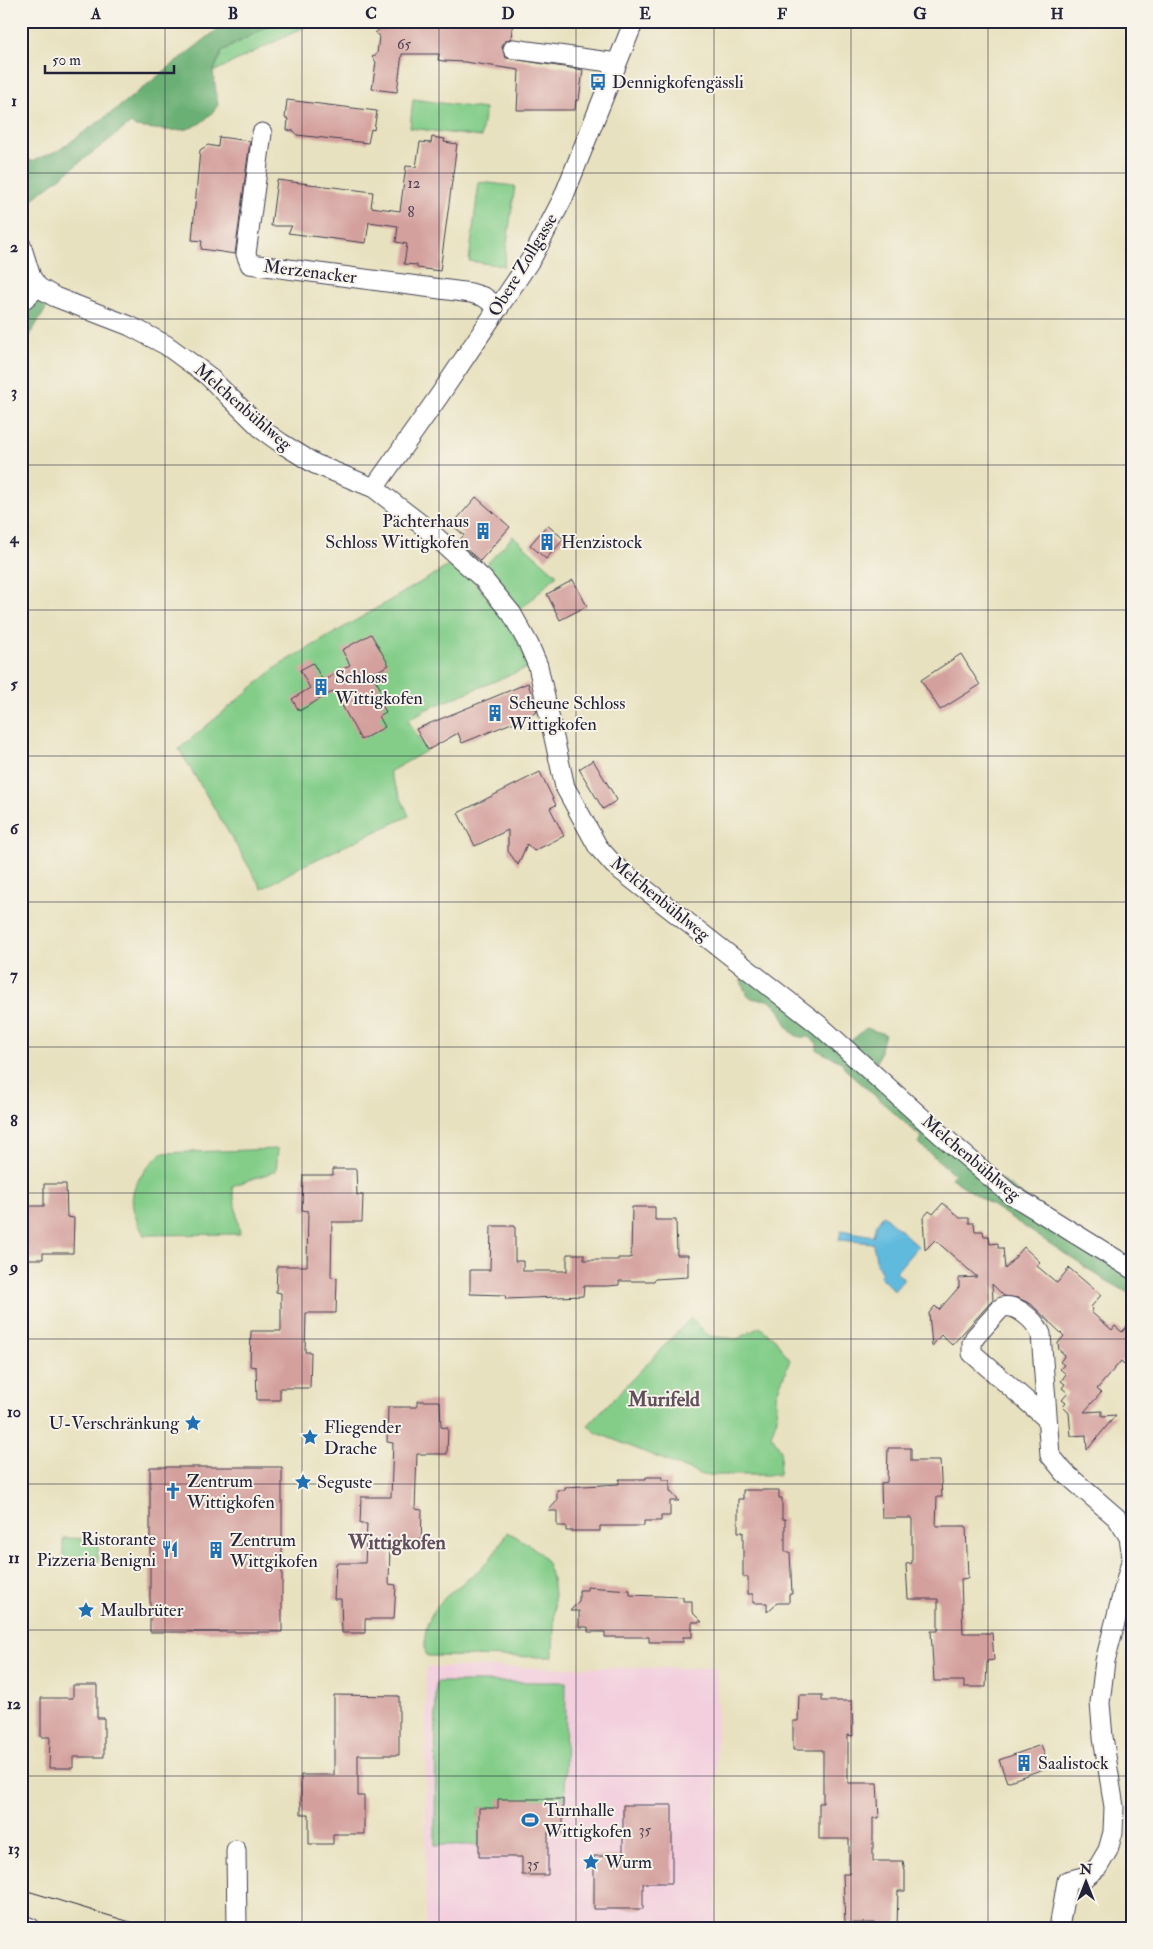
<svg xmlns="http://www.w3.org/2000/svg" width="1153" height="1949" viewBox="0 0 1153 1949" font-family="'IM FELL Double Pica',serif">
	<rect width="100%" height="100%" fill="#f7f3e8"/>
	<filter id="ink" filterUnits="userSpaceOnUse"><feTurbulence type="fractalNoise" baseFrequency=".02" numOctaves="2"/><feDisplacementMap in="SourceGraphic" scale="10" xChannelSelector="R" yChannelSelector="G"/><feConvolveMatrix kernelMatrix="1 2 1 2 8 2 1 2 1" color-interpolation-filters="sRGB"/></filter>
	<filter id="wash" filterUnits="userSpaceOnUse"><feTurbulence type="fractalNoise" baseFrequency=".0096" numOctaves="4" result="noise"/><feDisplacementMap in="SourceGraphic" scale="20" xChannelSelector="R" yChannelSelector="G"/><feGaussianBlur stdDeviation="1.12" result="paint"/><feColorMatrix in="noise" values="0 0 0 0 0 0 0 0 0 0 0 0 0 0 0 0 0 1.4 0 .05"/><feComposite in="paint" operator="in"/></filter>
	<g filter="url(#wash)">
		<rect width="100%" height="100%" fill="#e8e1bf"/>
		<path fill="#f3cfde" d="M426 1667 717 1668 716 1928H426Z"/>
		<path fill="#83cd89" stroke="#527862" d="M277 21H317L213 72 223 51Z
			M413 99 485 109 481 137 410 128Z
			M479 182 515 186 504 266 469 261Z
			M513 536 557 575 518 612 483 568Z
			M457 561 511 626 529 667 427 709 408 720 426 751 389 772 409 816 300 867 262 889 179 749 278 666Z
			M278 1149 276 1171 232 1186 240 1234 144 1235C122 1196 133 1182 161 1153Z
			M691 1318 709 1336 737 1339 760 1327 775 1339 790 1360 776 1395 777 1418 771 1435 781 1450 779 1475H702L597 1433 588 1425Z
			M507 1532C520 1539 534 1546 543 1557 560 1578 553 1631 553 1657L427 1656C424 1651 425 1644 425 1637 428 1601 459 1589 482 1567 493 1557 500 1545 507 1532Z
			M63 1538 98 1539V1563H63Z
			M436 1682H566L565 1799 498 1808H479V1845H435Z"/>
		<path fill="#6ab075" stroke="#466958" d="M228 21H277L222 51 213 72 218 105C194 139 172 130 135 127L131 123 35 197 28 205 21 204V156L32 161 59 150 115 110Z
			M21 272 52 299 28 338 21 340Z
			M746 970 843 1048 866 1028 885 1034 875 1070 938 1136 1132 1271V1295L1100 1277 951 1178 954 1174 918 1143 922 1138 844 1068 843 1063 817 1050V1043L808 1037C785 1041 786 1013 773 1003 760 993 749 1010 741 980Z"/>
		<path fill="#61bade" stroke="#426e8c" d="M883 1215 918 1246 896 1272 904 1279 894 1291 879 1276 882 1273 877 1264 873 1243 839 1240 841 1230 873 1236 876 1225Z"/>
		<g id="blocks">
			<path fill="#d4a09e" d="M381 21H513L511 38 504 42 502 47 506 58 583 70 579 100H576L575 110H517L519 70 465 62 443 61 438 60 439 54H402L397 92 372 89 376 62 372 57 377 54 379 36 375 33 380 29Z
				M287 100 377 111 374 130 371 129 368 143 297 135 294 131 287 130 288 119 285 118Z
				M219 137 250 141 235 254 201 249 202 241 192 240 200 150 208 145 218 147Z
				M432 137 445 139 444 142 457 144 440 271 417 268V265L404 264 407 244 396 242 398 226 369 222 366 243 288 233 292 226H271L277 180 373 192 371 207 400 211 406 166 416 167 420 142 431 143Z
				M476 497 510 527 480 561 458 542 464 535 452 525Z
				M547 525 564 539 546 559 530 545Z
				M573 580 587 606 560 620 547 594Z
				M371 634 389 665 372 674 388 702 382 705 386 712 379 716 385 727 361 740 334 691 299 711 292 699 310 688 300 670 313 663 323 681 350 665 342 650Z
				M961 654 980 685 940 710 921 680Z
				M528 683 537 712 529 716 462 743 458 733 428 750 416 729Z
				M593 760 617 800 603 809 579 769Z
				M540 772 556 805 550 808 564 836 534 851 527 844 518 865 508 851V830L475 846 458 813Z
				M333 1169H356L357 1195H363L362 1222H332L331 1277 337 1278 336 1313H306L305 1352H311L310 1388H280V1400H257L256 1367 250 1366 251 1331H281V1293L276 1292 277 1266H307L308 1211 302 1210 303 1175H333Z
				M44 1184H66L67 1217 74 1218 73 1253H43V1259H21V1206H44Z
				M943 1203 960 1218H969V1223H974L975 1231H983L984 1236H989L990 1244 998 1243V1248H1003L1005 1269 1024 1247 1040 1262 1037 1266 1057 1283 1069 1268 1101 1295 1091 1307 1093 1309 1091 1312 1112 1330 1115 1326 1122 1332 1132 1321V1357L1125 1365 1121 1361 1097 1389 1101 1393 1084 1412 1102 1411V1416L1116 1415 1087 1450 1086 1435 1071 1436 1069 1413 1063 1407 1066 1403 1062 1400 1068 1393 1062 1388 1065 1384 1061 1381 1066 1374 1060 1369 1064 1365 1060 1362 1065 1355 1059 1350 1058 1343 1064 1336 1031 1304 1018 1298 1004 1296 992 1284 993 1300 952 1345 941 1335 932 1346 929 1313 935 1306 939 1310 959 1287V1278L977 1277 935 1240 925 1250 923 1218 929 1211 933 1214Z
				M632 1207H655V1220H676L677 1255H688V1277L655 1279 654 1281H619V1285L608 1286H584L583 1296 506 1299 505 1295 470 1294V1270H490L491 1226H515V1261H523V1271H567V1254H584V1260H618V1258H631Z
				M417 1401H440L441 1427 448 1428 447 1454H417L415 1509 422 1510 421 1545H390L389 1584 396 1585 394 1619H365V1633H342L341 1599H334L336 1563H365L367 1524H360L361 1497H391L393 1443 387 1442 388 1407H417Z
				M888 1448H911V1461H940L942 1497H937L936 1526H966L968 1578 961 1579 963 1633H992L994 1660 987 1661 986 1687H964V1681H934L931 1631H938V1599H908L906 1564 912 1563V1518H882L881 1483 887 1482Z
				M150 1467H282V1632H150Z
				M646 1477H662V1480H670V1491L679 1501H670V1516H661V1521H644V1526H600V1531H566V1526H557V1511H548L557 1501V1490H565V1487L619 1484V1479H646Z
				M743 1490H779V1498H782V1519H785V1552H790L792 1594H789V1603H777L767 1612V1603H753V1594H748V1577H743V1532H738V1499H743Z
				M587 1587 630 1590V1595L683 1597V1601H692V1612L702 1622H692V1637H683V1642H649V1637H605V1632H588V1627H579V1611H570L579 1601V1590H587Z
				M73 1685H97V1718H104V1757H73V1768H49L50 1737H41V1698H73Z
				M334 1695 399 1696V1755H358V1796H364V1834H333V1844H309V1814H301V1775H334Z
				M799 1695H822V1701H852L853 1736 848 1735V1783H877L879 1818H873V1861H903L905 1871V1891H898L897 1928H875V1923H845L843 1874H849V1839H819V1803H823V1750H793V1721H798Z
				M1041 1745 1049 1767 1007 1782 999 1760Z
				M498 1799H563V1832H548V1875H522V1857H479V1808H498Z
				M623 1805H672V1883H643V1909H594V1856H623Z"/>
		</g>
	</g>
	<g filter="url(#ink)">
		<use href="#blocks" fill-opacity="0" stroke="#403f4f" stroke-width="1"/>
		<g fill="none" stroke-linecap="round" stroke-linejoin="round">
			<g stroke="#403f4f" stroke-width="21">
				<path id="street" d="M513 49 617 63
					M262 133 246 254 250 264 471 293 484 297 499 308
					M21 245 31 277 38 287 55 297 130 326 166 345 207 375 264 431 281 443 315 464 374 488 427 529 483 579 512 614 529 645 538 666 565 787 598 847 614 865 819 1025 940 1134 1009 1193 1132 1269
					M21 302 38 287
					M374 488 439 396 533 256 563 198 634 21
					M1047 1419 972 1353V1343L975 1337 1002 1307C1017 1304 1034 1320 1040 1332L1041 1334 1050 1455 1065 1473 1117 1518 1129 1537 1132 1558 1105 1661 1100 1703 1103 1737 1114 1807 1113 1832 1108 1850 1098 1867 1087 1876 1067 1881 1059 1928
					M236 1850 237 1928
					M21 1924 31 1928"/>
			</g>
			<use href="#street" stroke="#fff" stroke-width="19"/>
			<path stroke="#22223b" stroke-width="1" d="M21 1889 150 1928"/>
		</g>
	</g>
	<path fill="none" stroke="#22223b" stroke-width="1" stroke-opacity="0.55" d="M165 21V1928M302 21V1928M439 21V1928M576 21V1928M714 21V1928M851 21V1928M988 21V1928M21 173H1132M21 319H1132M21 465H1132M21 610H1132M21 756H1132M21 902H1132M21 1047H1132M21 1193H1132M21 1339H1132M21 1484H1132M21 1630H1132M21 1776H1132"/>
	<defs>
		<g id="bus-bare" transform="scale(1.35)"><path d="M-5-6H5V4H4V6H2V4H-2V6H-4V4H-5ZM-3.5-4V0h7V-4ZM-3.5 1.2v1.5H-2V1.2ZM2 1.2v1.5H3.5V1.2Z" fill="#1f6fb2" stroke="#f7f3e8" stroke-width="2.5" paint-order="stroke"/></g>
		<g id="building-bare" transform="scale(1.35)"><path d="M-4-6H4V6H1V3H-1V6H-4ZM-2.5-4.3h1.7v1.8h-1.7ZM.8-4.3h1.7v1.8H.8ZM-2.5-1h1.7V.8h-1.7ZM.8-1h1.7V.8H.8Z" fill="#1f6fb2" stroke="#f7f3e8" stroke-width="2.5" paint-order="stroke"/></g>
		<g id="sight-bare" transform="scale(1.35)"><path d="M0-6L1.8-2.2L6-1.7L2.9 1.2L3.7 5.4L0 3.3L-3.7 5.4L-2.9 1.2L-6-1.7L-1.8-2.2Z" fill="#1f6fb2" stroke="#f7f3e8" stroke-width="2.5" paint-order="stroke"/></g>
		<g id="church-bare" transform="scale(1.35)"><path d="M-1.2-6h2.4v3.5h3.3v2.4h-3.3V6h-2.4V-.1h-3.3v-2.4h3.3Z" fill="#1f6fb2" stroke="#f7f3e8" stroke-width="2.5" paint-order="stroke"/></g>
		<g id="restaurant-bare" transform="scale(1.35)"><path d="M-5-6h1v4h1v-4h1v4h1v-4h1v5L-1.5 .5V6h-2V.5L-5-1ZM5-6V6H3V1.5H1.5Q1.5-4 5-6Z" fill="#1f6fb2" stroke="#f7f3e8" stroke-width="2.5" paint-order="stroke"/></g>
		<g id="stadium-bare" transform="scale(1.35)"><path d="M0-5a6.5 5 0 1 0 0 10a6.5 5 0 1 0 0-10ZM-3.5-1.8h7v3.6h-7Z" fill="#1f6fb2" stroke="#f7f3e8" stroke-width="2.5" paint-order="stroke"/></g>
	</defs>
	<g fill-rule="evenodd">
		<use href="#bus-bare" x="598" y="82"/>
		<use href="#building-bare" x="483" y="531"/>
		<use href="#building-bare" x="547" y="542"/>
		<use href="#building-bare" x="321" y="687"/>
		<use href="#building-bare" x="495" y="713"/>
		<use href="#sight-bare" x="193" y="1423"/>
		<use href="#sight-bare" x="310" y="1437"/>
		<use href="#sight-bare" x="303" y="1482"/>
		<use href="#church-bare" x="173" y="1491"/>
		<use href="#restaurant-bare" x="170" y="1549"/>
		<use href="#building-bare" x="216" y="1550"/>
		<use href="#sight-bare" x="86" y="1610"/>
		<use href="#building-bare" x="1024" y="1763"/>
		<use href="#stadium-bare" x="530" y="1820"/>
		<use href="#sight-bare" x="591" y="1862"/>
	</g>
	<g text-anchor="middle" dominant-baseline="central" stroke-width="4" stroke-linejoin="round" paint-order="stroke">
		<g font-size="15" fill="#4e4254">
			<text x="404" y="44">65</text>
			<text x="414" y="183">12</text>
			<text x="411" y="212">8</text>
			<text x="645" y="1830">35</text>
			<text x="533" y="1864">35</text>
		</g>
		<g font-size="18" fill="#22223b" stroke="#f7f3e8" text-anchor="start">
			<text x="612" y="82">Dennigkofengässli</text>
			<text x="469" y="521" text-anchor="end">Pächterhaus<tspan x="469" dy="21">Schloss Wittigkofen</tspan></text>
			<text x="561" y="542">Henzistock</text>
			<text x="335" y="677">Schloss<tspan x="335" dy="21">Wittigkofen</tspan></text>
			<text x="509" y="703">Scheune Schloss<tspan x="509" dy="21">Wittigkofen</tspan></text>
			<text x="179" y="1423" text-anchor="end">U-Verschränkung</text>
			<text x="324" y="1427">Fliegender<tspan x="324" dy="21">Drache</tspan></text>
			<text x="187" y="1481">Zentrum<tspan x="187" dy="21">Wittigkofen</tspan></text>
			<text x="317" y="1482">Seguste</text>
			<text x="156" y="1539" text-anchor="end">Ristorante<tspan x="156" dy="21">Pizzeria Benigni</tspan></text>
			<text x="230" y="1540">Zentrum<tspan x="230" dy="21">Wittgikofen</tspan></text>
			<text x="100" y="1610">Maulbrüter</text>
			<text x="1038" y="1763">Saalistock</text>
			<text x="544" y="1810">Turnhalle<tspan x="544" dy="21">Wittigkofen</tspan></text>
			<text x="605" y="1862">Wurm</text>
		</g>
		<g font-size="18" fill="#22223b" stroke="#f7f3e8">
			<text transform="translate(523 265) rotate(-59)">Obere Zollgasse</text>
			<text transform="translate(310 272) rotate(7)">Merzenacker</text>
			<text transform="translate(243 407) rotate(41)">Melchenbühlweg</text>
			<text transform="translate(660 899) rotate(39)">Melchenbühlweg</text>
			<text transform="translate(971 1158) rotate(40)">Melchenbühlweg</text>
		</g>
		<g font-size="20" font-weight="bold" fill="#604e5e" stroke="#f7f3e8">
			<text x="664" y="1399">Murifeld</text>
			<text x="397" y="1542">Wittigkofen</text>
		</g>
	</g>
	<rect width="1153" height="1949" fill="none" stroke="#f7f3e8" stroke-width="55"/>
	<g transform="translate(1086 1882)" stroke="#f7f3e8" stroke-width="4" paint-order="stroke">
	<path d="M0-4L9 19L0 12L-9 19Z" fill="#22223b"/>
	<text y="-8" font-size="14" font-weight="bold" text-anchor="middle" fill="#22223b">N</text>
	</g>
	<path d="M45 65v8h129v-8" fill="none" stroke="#22223b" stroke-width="2.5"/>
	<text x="52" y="65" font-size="15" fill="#22223b" stroke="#f7f3e8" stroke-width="4" paint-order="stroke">50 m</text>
	<rect x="28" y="28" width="1098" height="1894" fill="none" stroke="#22223b" stroke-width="2"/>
	<g font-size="16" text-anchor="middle" font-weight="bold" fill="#22223b">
		<text x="96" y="19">A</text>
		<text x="233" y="19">B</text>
		<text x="371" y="19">C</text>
		<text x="508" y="19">D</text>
		<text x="645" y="19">E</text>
		<text x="782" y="19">F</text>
		<text x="920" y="19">G</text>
		<text x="1057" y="19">H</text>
		<text x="14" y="106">1</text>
		<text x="14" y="252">2</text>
		<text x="14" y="397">3</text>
		<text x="14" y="543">4</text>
		<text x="14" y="689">5</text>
		<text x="14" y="834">6</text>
		<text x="14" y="980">7</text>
		<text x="14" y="1126">8</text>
		<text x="14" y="1272">9</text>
		<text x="14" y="1417">10</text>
		<text x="14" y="1563">11</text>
		<text x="14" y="1709">12</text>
		<text x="14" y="1854">13</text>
	</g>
</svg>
